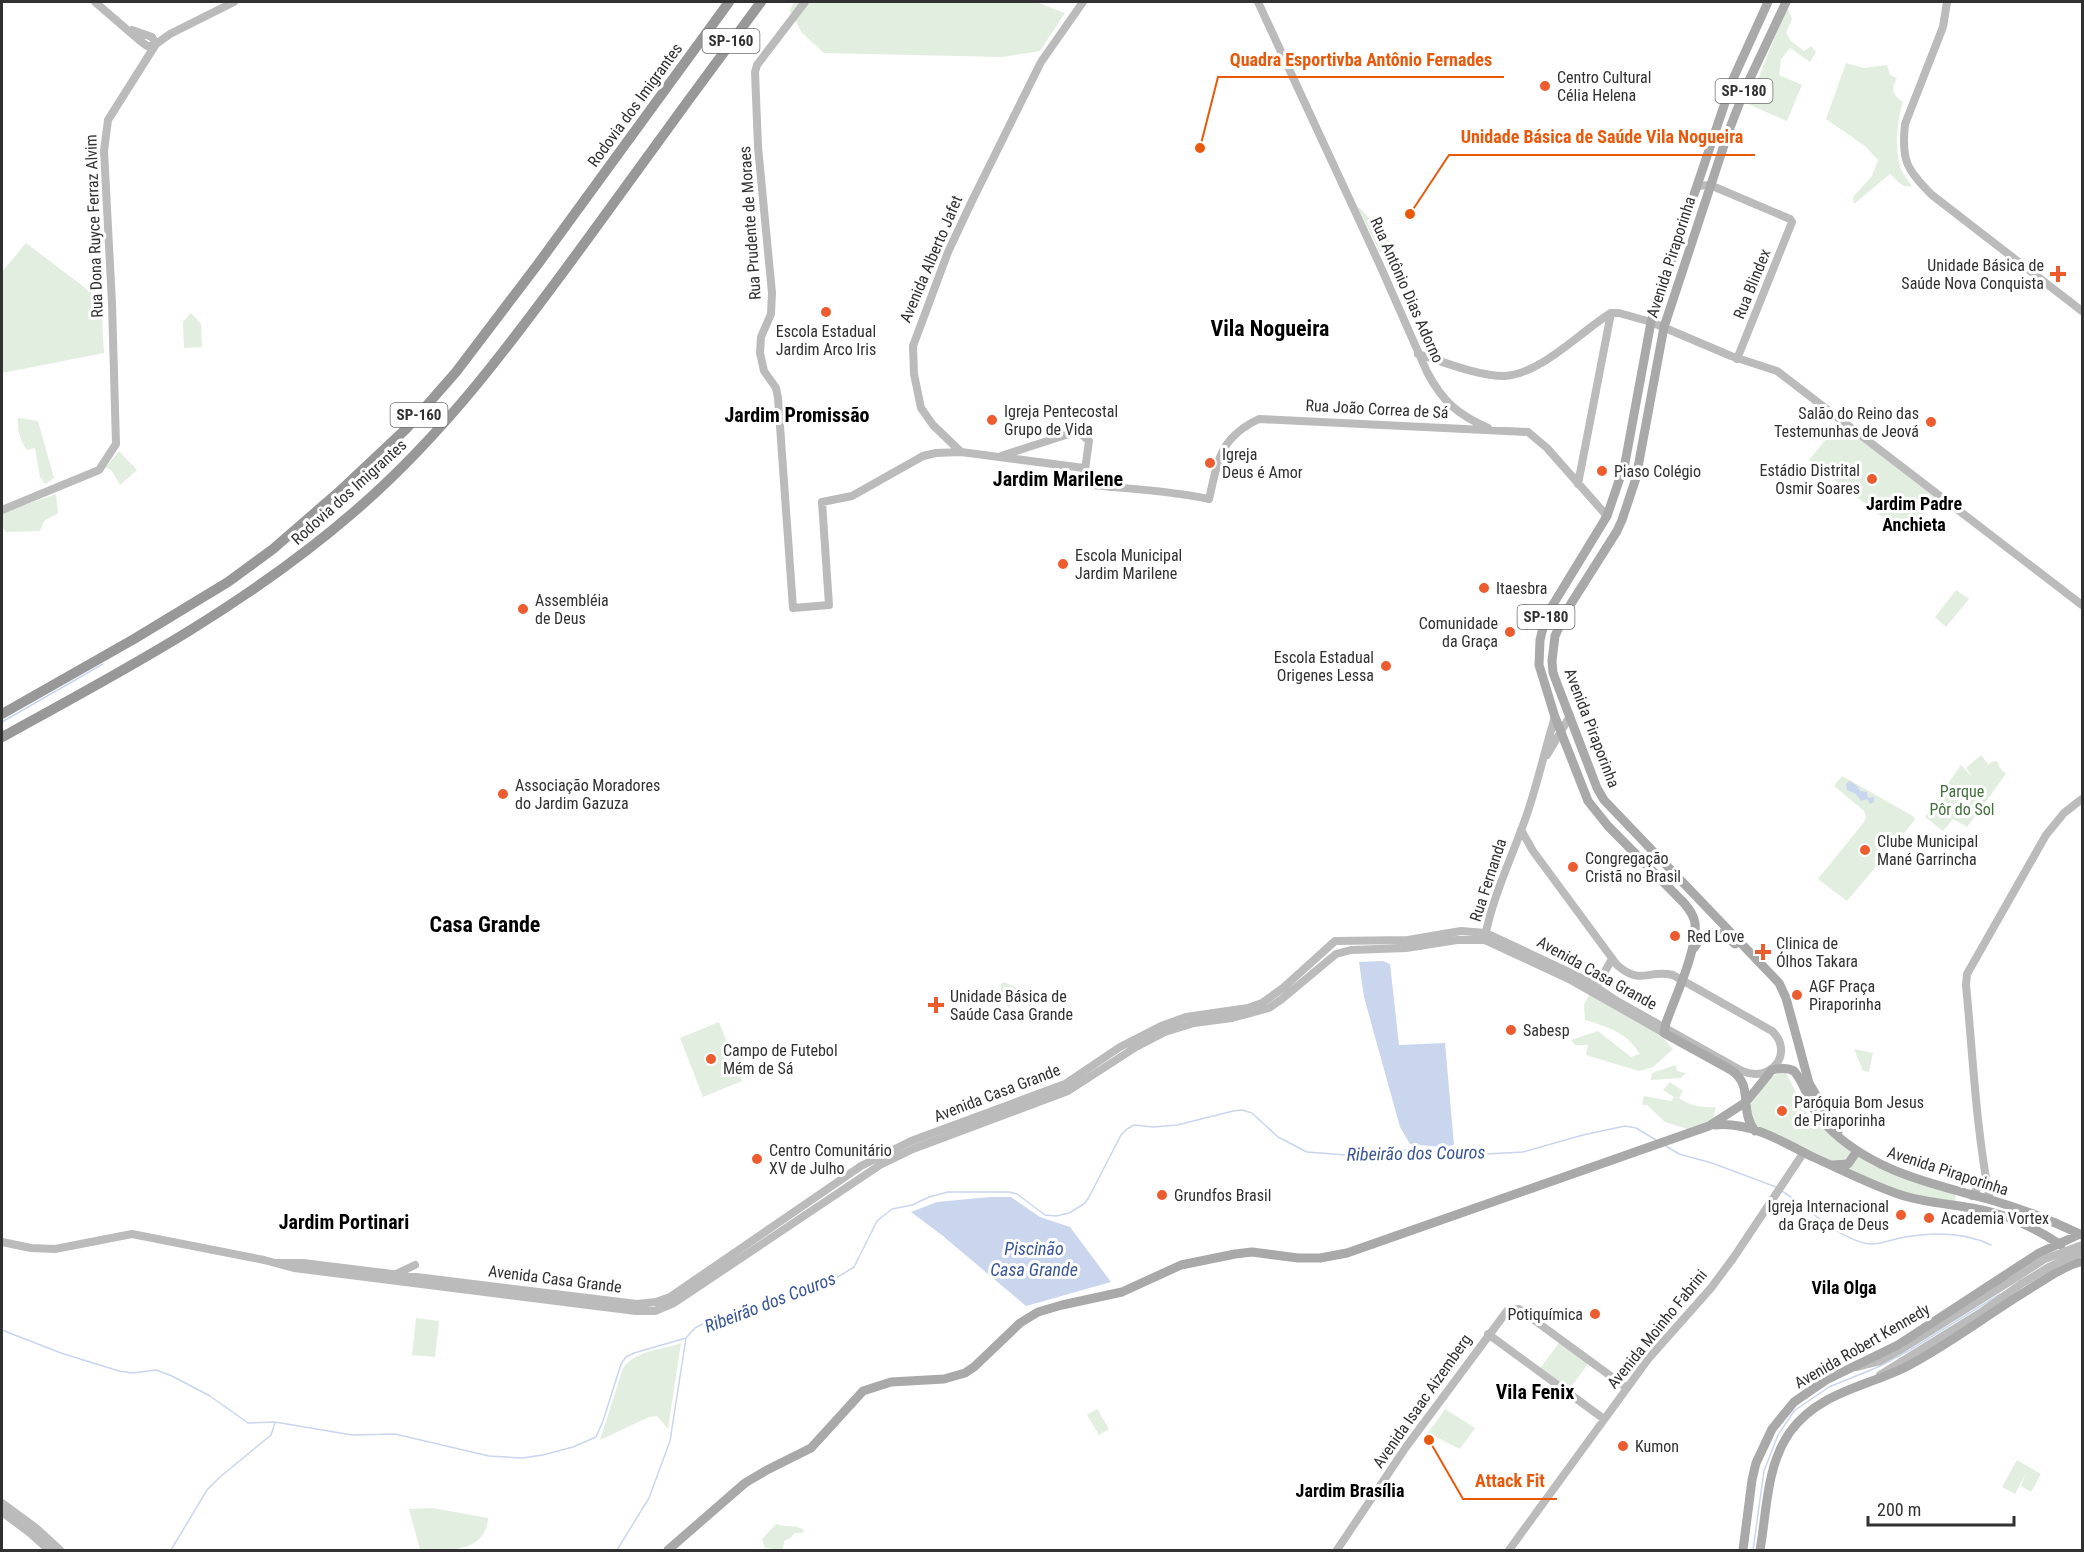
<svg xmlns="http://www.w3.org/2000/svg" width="2084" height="1552" viewBox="0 0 2084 1552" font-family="'Roboto Condensed',sans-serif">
	<rect width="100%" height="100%" fill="#fff"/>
	<path fill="#e2eedf" d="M794 2H1036L1065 13 1040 51 1002 57 824 53 802 33 790 10Z
		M1787 7 1792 19 1786 33 1791 41 1804 51 1811 46 1816 52 1810 62 1790 48 1781 59 1779 75 1802 85 1787 121 1748 104Z
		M1846 63 1864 68 1887 65 1890 75 1897 78C1890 90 1893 95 1903 102 1897 121 1894 150 1901 169 1903 175 1909 181 1912 186 1902 189 1897 180 1890 174L1854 204 1853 197 1872 176 1878 160 1865 146 1826 119Z
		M1358 208H1360L1390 241V244L1385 252H1380Z
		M26 243 101 300 104 353 2 373V272Z
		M191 313 201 324 202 347 184 348 183 322Z
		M18 418 38 421 54 478 45 484 40 477 35 448 27 450C20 440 17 430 18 418Z
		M1839 423 1936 498 1906 535 1809 460Z
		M119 451 137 470 120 485 112 471 106 467Z
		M56 494 58 513 44 521 40 531 6 532 2 527V513Z
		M1956 590 1969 599 1946 627 1935 617Z
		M1981 755 1988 764 1981 770 1993 761H1997L2000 768 2006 774 1967 827 1953 819 1943 831 1925 817 1961 765 1973 778 1966 768Z
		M1842 776 1913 816 1915 820 1847 901 1818 879 1864 822 1866 817 1864 811 1834 786Z
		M1004 982 1021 990 1009 1008 1001 993V984Z
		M1589 995 1661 1036 1673 1049 1653 1067 1639 1071 1586 1055 1588 1045H1575L1571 1040 1598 1031 1631 1057 1640 1054C1625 1031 1610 1028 1585 1020L1584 1005Z
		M719 1022 742 1081 703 1097 680 1038Z
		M1854 1049 1873 1053 1869 1072 1863 1071Z
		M1676 1065 1677 1071 1686 1073 1681 1078 1651 1080 1652 1073Z
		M1780 1072 1786 1073 1809 1118 1871 1165 1955 1194 1956 1201C1925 1214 1793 1140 1757 1126L1753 1123 1749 1107 1769 1079Z
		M1670 1082 1683 1091 1679 1098C1691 1106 1702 1108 1716 1107L1712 1122 1691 1130 1665 1122 1647 1105H1642L1644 1096 1671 1101 1674 1097 1663 1090Z
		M416 1318 439 1321 435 1357 412 1355Z
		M1561 1340 1590 1361 1567 1393 1538 1371Z
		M681 1343 668 1429 657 1416 649 1417 600 1440 623 1368C637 1349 661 1351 681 1343Z
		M1097 1409 1109 1429 1099 1435 1087 1415Z
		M1445 1409 1475 1428 1460 1449 1428 1433Z
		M2017 1460 2041 1474 2031 1492 2021 1486 2026 1473 2015 1494 2002 1487Z
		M432 1508 488 1518C486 1552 449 1551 420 1550L409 1509Z
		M776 1524C786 1528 795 1524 804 1530L802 1533H795L790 1538 784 1541 783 1550 765 1548 762 1539Z"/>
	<path fill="#cad5ee" d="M1850 781 1858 787 1860 791 1867 792 1868 798 1874 797V802L1870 804 1867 799 1861 801 1856 794 1847 790 1846 784Z
		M1383 961 1390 964 1399 1045 1445 1043 1454 1145 1441 1147 1410 1144 1400 1127 1364 997 1359 962Z
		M990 1197H1011L1040 1217 1070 1227 1111 1282 1026 1306 943 1236 911 1212 937 1202Z"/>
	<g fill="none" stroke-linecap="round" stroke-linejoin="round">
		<path stroke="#cad5ee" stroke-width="1.5" d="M2 722 103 664
			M1666 1146 1679 1154 1712 1163 1776 1187
			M1782 1191C1807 1207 1838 1239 1869 1244 1879 1245 1890 1240 1900 1238 1931 1232 1963 1231 1991 1245
			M2 1330 61 1353 119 1371 133 1373 156 1370 172 1376 210 1396 248 1423 275 1422 352 1435 395 1434 489 1456 522 1458 543 1455 573 1447 596 1437 603 1421 621 1364 626 1357 634 1353 686 1338 695 1328 708 1321 825 1285 854 1267 877 1221 892 1209 912 1205 929 1197 948 1192H1009L1017 1194 1045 1215 1056 1216 1069 1213 1084 1204 1089 1197 1121 1135 1127 1129 1134 1125 1153 1127 1177 1125 1233 1111 1242 1110 1252 1113 1278 1137 1307 1152 1372 1157 1406 1150 1486 1154 1523 1152 1583 1135 1625 1126 1636 1128 1656 1140
			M171 1550 207 1490 220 1477 271 1435 275 1423
			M617 1550 649 1498 670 1441 686 1338
			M1753 1550 1764 1471 1778 1435 1794 1411 1829 1387 1878 1367 1910 1350 2000 1294"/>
		<path stroke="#bbb" stroke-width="8" d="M95 2 139 40 147 46H153
			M805 2 757 65 755 72 758 147 772 293 771 314 761 337 760 353 764 371 776 388 778 398 793 608 829 605 822 502 852 496 923 456 936 453 961 452 1084 468
			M1258 2 1379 263 1427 372C1443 402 1457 414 1488 428
			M1947 2 1943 27 1905 124C1901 161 1907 170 1932 195L2082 311
			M132 30 152 37 156 44
			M1697 186 1710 185 1790 219 1792 222 1737 359
			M1418 354C1444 362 1478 376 1504 376 1540 375 1581 331 1611 313H1619L1651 322 1731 356 1777 371 2082 605
			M961 452 933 425 921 408 914 374 913 346 948 252 971 203 1041 62 1083 2
			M1001 456 1078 431 1089 441 1083 484C1125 489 1168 490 1209 499 1218 461 1219 438 1259 419L1528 432 1547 448 1607 516
			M1578 484 1611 313
			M2 510 99 470 116 444 112 303 104 151 108 120 156 44 170 34 234 2
			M1547 755 1570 716
			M1485 937C1493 895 1513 855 1527 814 1538 782 1545 749 1555 717
			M1596 987 1612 959
			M1972 1196 1986 1177
			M1990 1200C1976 1130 1973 1056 1966 985L1967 974 2046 835 2064 813 2082 799
			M2 1242 31 1248 55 1249 132 1234 264 1260 294 1268 636 1311H655L674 1303 880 1165 913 1149 1068 1091 1136 1047 1165 1032 1194 1023 1232 1018 1269 1008 1282 999 1336 954 1351 950 1406 948 1457 940H1485L1569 979 1664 1033
			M277 1263H303L637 1304 656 1302 670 1297 861 1166 911 1141 1065 1084 1120 1047 1161 1026 1186 1017 1248 1008 1262 1003 1283 988 1335 941 1408 940 1461 931 1486 933 1584 979 1617 1001 1742 1071C1773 1084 1794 1051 1772 1031L1673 975C1648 969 1641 986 1617 965L1533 851 1521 830
			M396 1274 415 1265
			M1488 1334 1604 1419
			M1856 1367 1880 1361 1900 1350 2012 1280
			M1880 1375 1980 1313 2021 1284
			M2 1503 36 1528 60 1550
			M2 1512 30 1533 49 1550
			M1337 1550 1406 1447 1507 1311 1519 1309 1627 1388
			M1509 1550 1649 1358 1711 1288 1734 1257 1804 1152"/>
		<path stroke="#a9a9a9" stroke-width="9" d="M1786 2 1745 89 1728 133 1664 327 1636 478 1622 520 1617 531 1567 610 1555 636 1552 661 1553 673 1597 788 1604 800 1779 983 1786 998 1809 1083 1838 1132
			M1694 948C1706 928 1719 928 1735 944
			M1715 1125C1749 1121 1783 1142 1813 1157 1842 1170 1871 1185 1901 1195 1926 1203 1952 1204 1977 1209 2006 1214 2037 1229 2061 1245
			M1755 1131C1738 1109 1755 1086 1731 1070L1664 1033 1666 1023C1675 997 1698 949 1695 923 1694 915 1689 909 1684 903L1608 826 1588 801 1555 717 1539 665 1540 640 1546 616 1607 516 1625 463 1651 322 1733 79 1768 2
			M1833 1165 1848 1164 1857 1151
			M668 1550 745 1483 767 1470 811 1448 863 1391 891 1382 944 1379 965 1373 974 1367 1020 1323 1038 1312 1062 1305 1122 1292 1181 1265 1235 1254 1252 1252 1298 1258H1320L1347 1253 1709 1126 1746 1102 1772 1070C1780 1068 1787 1067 1794 1071 1807 1086 1808 1106 1824 1123 1868 1170 1928 1183 1988 1199 2019 1208 2053 1221 2082 1235
			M1743 1550 1752 1480 1756 1463 1772 1429 1794 1402 1826 1380 1898 1345 2039 1253 2080 1234
			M1760 1550C1767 1511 1766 1466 1790 1432 1818 1393 1864 1387 1904 1368 1947 1346 1987 1315 2028 1290 2044 1280 2062 1267 2080 1262"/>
		<path stroke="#989898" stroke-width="10" d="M2 714 134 639 228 582 273 549 341 490 407 428 456 372 538 264 729 2
			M2 737C125 670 248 604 355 511 447 432 518 334 589 237 646 158 703 80 761 2"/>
		<path stroke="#bbb" stroke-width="8" d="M2012 1280 2045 1259 2082 1245
			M2021 1284 2049 1267 2082 1252"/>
	</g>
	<g fill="#ec5c2e" stroke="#fff" stroke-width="2">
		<circle cx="1545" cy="86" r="6"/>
		<path d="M2055 265h6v6h6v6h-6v6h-6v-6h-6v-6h6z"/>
		<circle cx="826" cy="312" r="6"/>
		<circle cx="992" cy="420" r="6"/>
		<circle cx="1931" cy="422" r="6"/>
		<circle cx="1210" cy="463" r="6"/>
		<circle cx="1602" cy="471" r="6"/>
		<circle cx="1872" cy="479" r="6"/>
		<circle cx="1063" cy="564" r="6"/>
		<circle cx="1484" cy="588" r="6"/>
		<circle cx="523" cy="609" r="6"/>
		<circle cx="1510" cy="632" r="6"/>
		<circle cx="1386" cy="666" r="6"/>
		<circle cx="503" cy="794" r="6"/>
		<circle cx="1865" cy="850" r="6"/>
		<circle cx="1573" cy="867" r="6"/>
		<circle cx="1675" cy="936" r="6"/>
		<path d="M1760 943h6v6h6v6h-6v6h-6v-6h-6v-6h6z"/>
		<circle cx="1797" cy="995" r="6"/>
		<path d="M933 996h6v6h6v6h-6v6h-6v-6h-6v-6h6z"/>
		<circle cx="1511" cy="1030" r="6"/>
		<circle cx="711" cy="1059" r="6"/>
		<circle cx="1782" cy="1111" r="6"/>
		<circle cx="757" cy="1159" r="6"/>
		<circle cx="1162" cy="1195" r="6"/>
		<circle cx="1901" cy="1215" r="6"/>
		<circle cx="1929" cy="1218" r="6"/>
		<circle cx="1595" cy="1314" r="6"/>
		<circle cx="1623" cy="1446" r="6"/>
	</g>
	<g text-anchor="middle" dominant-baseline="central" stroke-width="6" stroke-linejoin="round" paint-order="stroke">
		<g fill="#fff" stroke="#6f6f6f" stroke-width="1.5">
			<rect x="702.5" y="29" width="57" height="24" rx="4.5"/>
			<rect x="1715.5" y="79" width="57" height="24" rx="4.5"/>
			<rect x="390.5" y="403" width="57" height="24" rx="4.5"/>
			<rect x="1517.5" y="605" width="57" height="24" rx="4.5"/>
		</g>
		<g font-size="15" font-weight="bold" fill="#313131">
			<text x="731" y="41">SP-160</text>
			<text x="1744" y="91">SP-180</text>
			<text x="419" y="415">SP-160</text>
			<text x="1546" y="617">SP-180</text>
		</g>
		<g font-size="16" fill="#313131" stroke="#fff" text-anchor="start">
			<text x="1557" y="77">Centro Cultural<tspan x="1557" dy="18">Célia Helena</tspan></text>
			<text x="2044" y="265" text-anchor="end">Unidade Básica de<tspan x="2044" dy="18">Saúde Nova Conquista</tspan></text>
			<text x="826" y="331" text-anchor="middle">Escola Estadual<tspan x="826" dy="18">Jardim Arco Iris</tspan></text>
			<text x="1004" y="411">Igreja Pentecostal<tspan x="1004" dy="18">Grupo de Vida</tspan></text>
			<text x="1919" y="413" text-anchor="end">Salão do Reino das<tspan x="1919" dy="18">Testemunhas de Jeová</tspan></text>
			<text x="1222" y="454">Igreja<tspan x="1222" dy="18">Deus é Amor</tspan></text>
			<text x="1860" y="470" text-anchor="end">Estádio Distrital<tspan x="1860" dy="18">Osmir Soares</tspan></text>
			<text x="1614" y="471">Piaso Colégio</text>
			<text x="1075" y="555">Escola Municipal<tspan x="1075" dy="18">Jardim Marilene</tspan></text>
			<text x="1496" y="588">Itaesbra</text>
			<text x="535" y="600">Assembléia<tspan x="535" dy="18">de Deus</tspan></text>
			<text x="1498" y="623" text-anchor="end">Comunidade<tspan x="1498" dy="18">da Graça</tspan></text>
			<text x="1374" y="657" text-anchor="end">Escola Estadual<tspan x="1374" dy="18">Origenes Lessa</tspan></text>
			<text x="515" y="785">Associação Moradores<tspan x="515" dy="18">do Jardim Gazuza</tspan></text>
			<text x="1877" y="841">Clube Municipal<tspan x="1877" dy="18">Mané Garrincha</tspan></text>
			<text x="1585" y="858">Congregação<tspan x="1585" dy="18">Cristã no Brasil</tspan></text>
			<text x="1687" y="936">Red Love</text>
			<text x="1776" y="943">Clinica de<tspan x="1776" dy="18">Ólhos Takara</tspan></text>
			<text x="1809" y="986">AGF Praça<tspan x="1809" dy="18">Piraporinha</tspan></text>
			<text x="950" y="996">Unidade Básica de<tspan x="950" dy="18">Saúde Casa Grande</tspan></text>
			<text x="1523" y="1030">Sabesp</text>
			<text x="723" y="1050">Campo de Futebol<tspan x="723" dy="18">Mém de Sá</tspan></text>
			<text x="1794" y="1102">Paróquia Bom Jesus<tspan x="1794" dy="18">de Piraporinha</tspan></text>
			<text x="769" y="1150">Centro Comunitário<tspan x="769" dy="18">XV de Julho</tspan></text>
			<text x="1174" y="1195">Grundfos Brasil</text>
			<text x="1889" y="1206" text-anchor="end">Igreja Internacional<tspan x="1889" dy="18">da Graça de Deus</tspan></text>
			<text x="1941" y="1218">Academia Vortex</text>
			<text x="1583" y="1314" text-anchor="end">Potiquímica</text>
			<text x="1635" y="1446">Kumon</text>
		</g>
		<g font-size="16" fill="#313131" stroke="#fff">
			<text transform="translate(635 105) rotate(-54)">Rodovia dos Imigrantes</text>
			<text transform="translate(750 223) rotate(-94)">Rua Prudente de Moraes</text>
			<text transform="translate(94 226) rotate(-92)">Rua Dona Ruyce Ferraz Alvim</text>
			<text transform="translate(1671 257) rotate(-72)">Avenida Piraporinha</text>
			<text transform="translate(931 259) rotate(-67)">Avenida Alberto Jafet</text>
			<text transform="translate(1752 284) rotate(-68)">Rua Blindex</text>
			<text transform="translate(1407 290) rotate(66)">Rua Antônio Dias Adorno</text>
			<text transform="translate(1377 409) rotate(3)">Rua João Correa de Sá</text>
			<text transform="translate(349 492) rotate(-42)">Rodovia dos Imigrantes</text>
			<text transform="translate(1592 728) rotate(69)">Avenida Piraporinha</text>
			<text transform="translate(1488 880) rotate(-72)">Rua Fernanda</text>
			<text transform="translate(1597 973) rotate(29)">Avenida Casa Grande</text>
			<text transform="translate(997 1093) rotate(-21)">Avenida Casa Grande</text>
			<text transform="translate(1948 1171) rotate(18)">Avenida Piraporinha</text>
			<text transform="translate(555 1279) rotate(7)">Avenida Casa Grande</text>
			<text transform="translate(1657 1329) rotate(-51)">Avenida Moinho Fabrini</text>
			<text transform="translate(1862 1346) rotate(-30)">Avenida Robert Kennedy</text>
			<text transform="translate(1422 1401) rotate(-55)">Avenida Isaac Aizemberg</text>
		</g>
		<g font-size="16" fill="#436f3c" stroke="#fff">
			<text x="1962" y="791">Parque<tspan x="1962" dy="18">Pôr do Sol</tspan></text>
		</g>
		<g font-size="18" font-weight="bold" fill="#000" stroke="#fff">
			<text x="1914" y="503">Jardim Padre<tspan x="1914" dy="21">Anchieta</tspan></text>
			<text x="1844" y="1287">Vila Olga</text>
			<text x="1350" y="1490">Jardim Brasília</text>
		</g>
		<g font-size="18" font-style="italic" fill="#3a5697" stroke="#fff">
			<text transform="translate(1416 1153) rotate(-1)">Ribeirão dos Couros</text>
			<text x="1034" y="1248">Piscinão<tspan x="1034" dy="21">Casa Grande</tspan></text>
			<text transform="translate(770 1302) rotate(-21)">Ribeirão dos Couros</text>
		</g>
		<g font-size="20" font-weight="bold" fill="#000" stroke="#fff">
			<text x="797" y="415">Jardim Promissão</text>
			<text x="1058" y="479">Jardim Marilene</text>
			<text x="344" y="1222">Jardim Portinari</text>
			<text x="1535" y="1392">Vila Fenix</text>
		</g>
		<g font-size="22" font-weight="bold" fill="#000" stroke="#fff">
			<text x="1270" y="328">Vila Nogueira</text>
			<text x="485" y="924">Casa Grande</text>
		</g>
	</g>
	<path fill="none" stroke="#e8590c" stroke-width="2" d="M1200 148L1218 77H1504M1410 214L1449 155H1755M1429 1440L1463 1499H1557"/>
	<g fill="#e8590c" stroke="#fff" stroke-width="2">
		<circle cx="1200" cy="148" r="6"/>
		<circle cx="1410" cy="214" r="6"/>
		<circle cx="1429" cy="1440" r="6"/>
	</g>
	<g font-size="18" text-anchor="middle" font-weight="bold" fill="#e8590c" stroke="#fff" stroke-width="6" stroke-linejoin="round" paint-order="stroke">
		<text x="1361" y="66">Quadra Esportivba Antônio Fernades</text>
		<text x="1602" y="143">Unidade Básica de Saúde Vila Nogueira</text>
		<text x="1510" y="1487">Attack Fit</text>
	</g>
	<rect width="2084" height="1552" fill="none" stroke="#313131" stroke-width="6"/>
	<path d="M1868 1516v9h146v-9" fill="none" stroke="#313131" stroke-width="3"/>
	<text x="1877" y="1516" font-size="18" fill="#313131" stroke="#ffffff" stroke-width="4.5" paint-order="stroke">200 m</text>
</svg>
